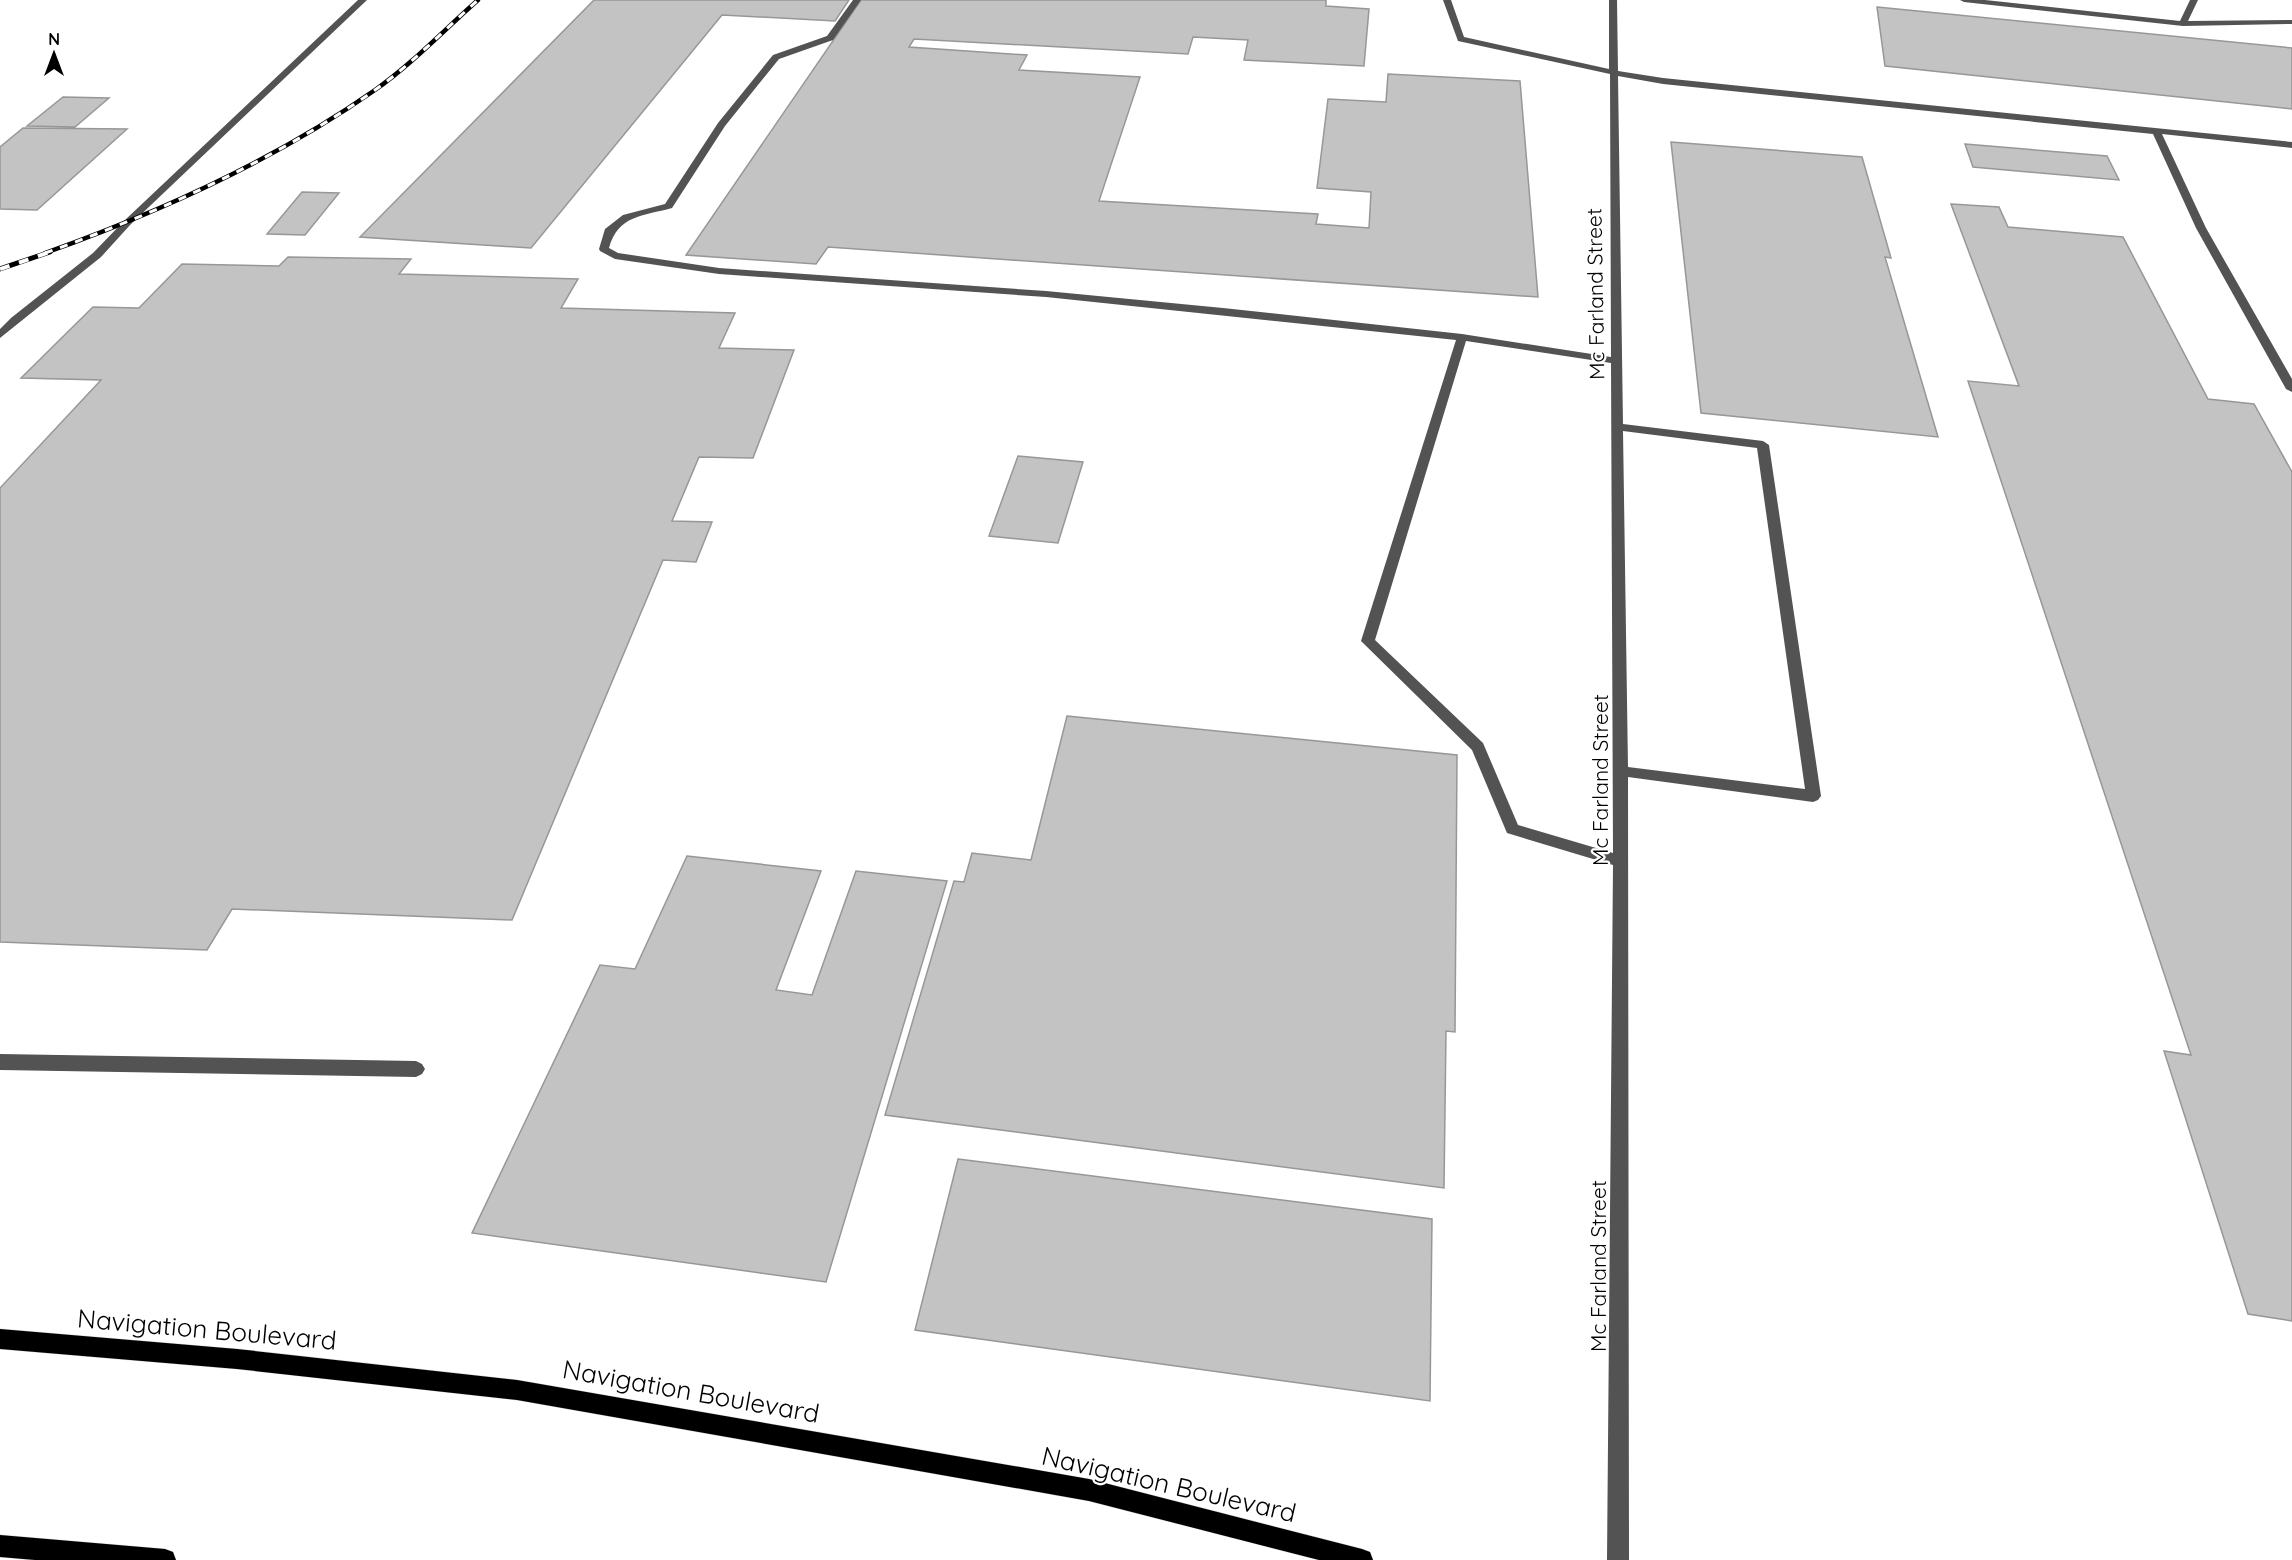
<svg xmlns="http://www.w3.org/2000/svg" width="2292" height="1560" viewBox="0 0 2292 1560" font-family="Quicksand,sans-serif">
	<rect width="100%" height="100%" fill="#fff"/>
	<path fill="#c3c3c3" stroke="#979797" stroke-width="1.5" d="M594 0H849L835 21 722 15 531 248 360 237Z
		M861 0H1326V6L1369 9 1364 66 1244 60 1248 40 1193 37 1188 54 914 39 909 47 1027 55 1019 70 1140 77 1099 201 1318 214 1316 224 1369 228 1371 192 1317 188 1328 99 1386 102 1388 74 1520 81 1538 297 828 247 816 264 686 255Z
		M1877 7 2292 48V109L1885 66Z
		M63 97 109 98 75 127 27 126Z
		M23 128 127 129 37 210 0 209V147Z
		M1671 142 1862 157 1891 258 1885 257 1938 437 1701 413Z
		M1965 144 2107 156 2119 180 1973 167Z
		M302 192 339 193 305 235 267 234Z
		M1951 204 1999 207 2008 227 2123 237 2208 399 2254 404 2292 472V1321L2248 1314 2164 1051 2191 1055 1968 381 2019 386Z
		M288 257 411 259 399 274 578 279 561 308 735 313 719 348 794 350 753 458 699 457 672 521 712 522 696 562 663 560 512 920 232 909 207 950 0 942V488L101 380 21 378 93 307 139 308 182 264 279 266Z
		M1018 456 1083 462 1058 543 989 536Z
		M1067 716 1457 755 1455 1032 1446 1031 1444 1188 885 1115 954 881 964 882 972 853 1031 860Z
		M687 856 821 871 776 990 812 995 856 871 947 881 826 1282 472 1233 600 965 635 969Z
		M958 1159 1432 1219 1430 1401 915 1330Z"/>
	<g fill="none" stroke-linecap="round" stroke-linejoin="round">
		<g stroke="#dbdbdb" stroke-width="1">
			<path id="major" d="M0 1329 237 1349 517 1380 1089 1479 1362 1549 1370 1552 1373 1560H1319L1089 1501 517 1400 237 1369 0 1349Z
				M0 1535 165 1549 173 1552 176 1560H35L0 1557Z"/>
		</g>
		<path fill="#535353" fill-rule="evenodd" d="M358 0H367L131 224 101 257 0 338V329L11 318 93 253 125 220Z
			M853 0H861L833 40 779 59 725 126 672 208C643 216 618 215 609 248L618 253 719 268 1046 291 1223 308 1462 334 1611 357 1610 74 1458 41 1443 0H1451L1464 37 1609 69V0H1617L1618 71 1663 78 2292 142V148L2162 134 2206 228 2292 379V392L2286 389 2196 228 2153 134 1663 84 1618 76 1623 424 1763 441 1769 445 1821 796 1818 800 1813 802 1628 777 1629 1560H1607L1613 865 1507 833 1472 750 1361 641 1456 340 1046 297 719 274 615 259 600 251 599 249 605 229 623 215 665 204 718 123 773 55 827 36ZM1466 341 1611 363 1613 853 1518 825 1483 743 1375 640ZM1623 431 1757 448 1805 789 1628 767Z
			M1960 0H1985L2180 21 2190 0H2198L2188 21 2292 20V24L2183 26 1964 2Z
			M0 1054 416 1061 422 1064 425 1069 422 1074 416 1077 0 1070Z"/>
		<use href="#major" fill="#000" fill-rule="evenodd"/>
		<g stroke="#000" stroke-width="4.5">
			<path id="rail-far1" d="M45 253C160 212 275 160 375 90 412 64 444 30 478 0"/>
		</g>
		<g stroke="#000" stroke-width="5">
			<path id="rail" d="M0 269 50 252"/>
		</g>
		<use href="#rail-far1" stroke="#fff" stroke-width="3" stroke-dasharray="8" stroke-linecap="butt"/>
		<use href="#rail" stroke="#fff" stroke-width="4" stroke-dasharray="10" stroke-linecap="butt"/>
	</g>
	<g text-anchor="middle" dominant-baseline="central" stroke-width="4.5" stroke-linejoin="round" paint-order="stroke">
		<g font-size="21" fill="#000" stroke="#fff">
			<text transform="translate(1595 294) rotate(-91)">Mc Farland Street</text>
			<text transform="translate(1600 780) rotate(-90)">Mc Farland Street</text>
			<text transform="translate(1598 1266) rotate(-90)">Mc Farland Street</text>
		</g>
		<g font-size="26" fill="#000" stroke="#fff">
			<text transform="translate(207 1329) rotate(5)">Navigation Boulevard</text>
			<text transform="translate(691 1391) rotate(10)">Navigation Boulevard</text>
			<text transform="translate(1169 1484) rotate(13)">Navigation Boulevard</text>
		</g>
	</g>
	<g transform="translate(54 54)" stroke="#ffffff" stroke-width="4.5" paint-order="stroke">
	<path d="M0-4.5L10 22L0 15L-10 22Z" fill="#000000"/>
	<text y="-9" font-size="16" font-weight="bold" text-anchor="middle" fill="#000000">N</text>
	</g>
</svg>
